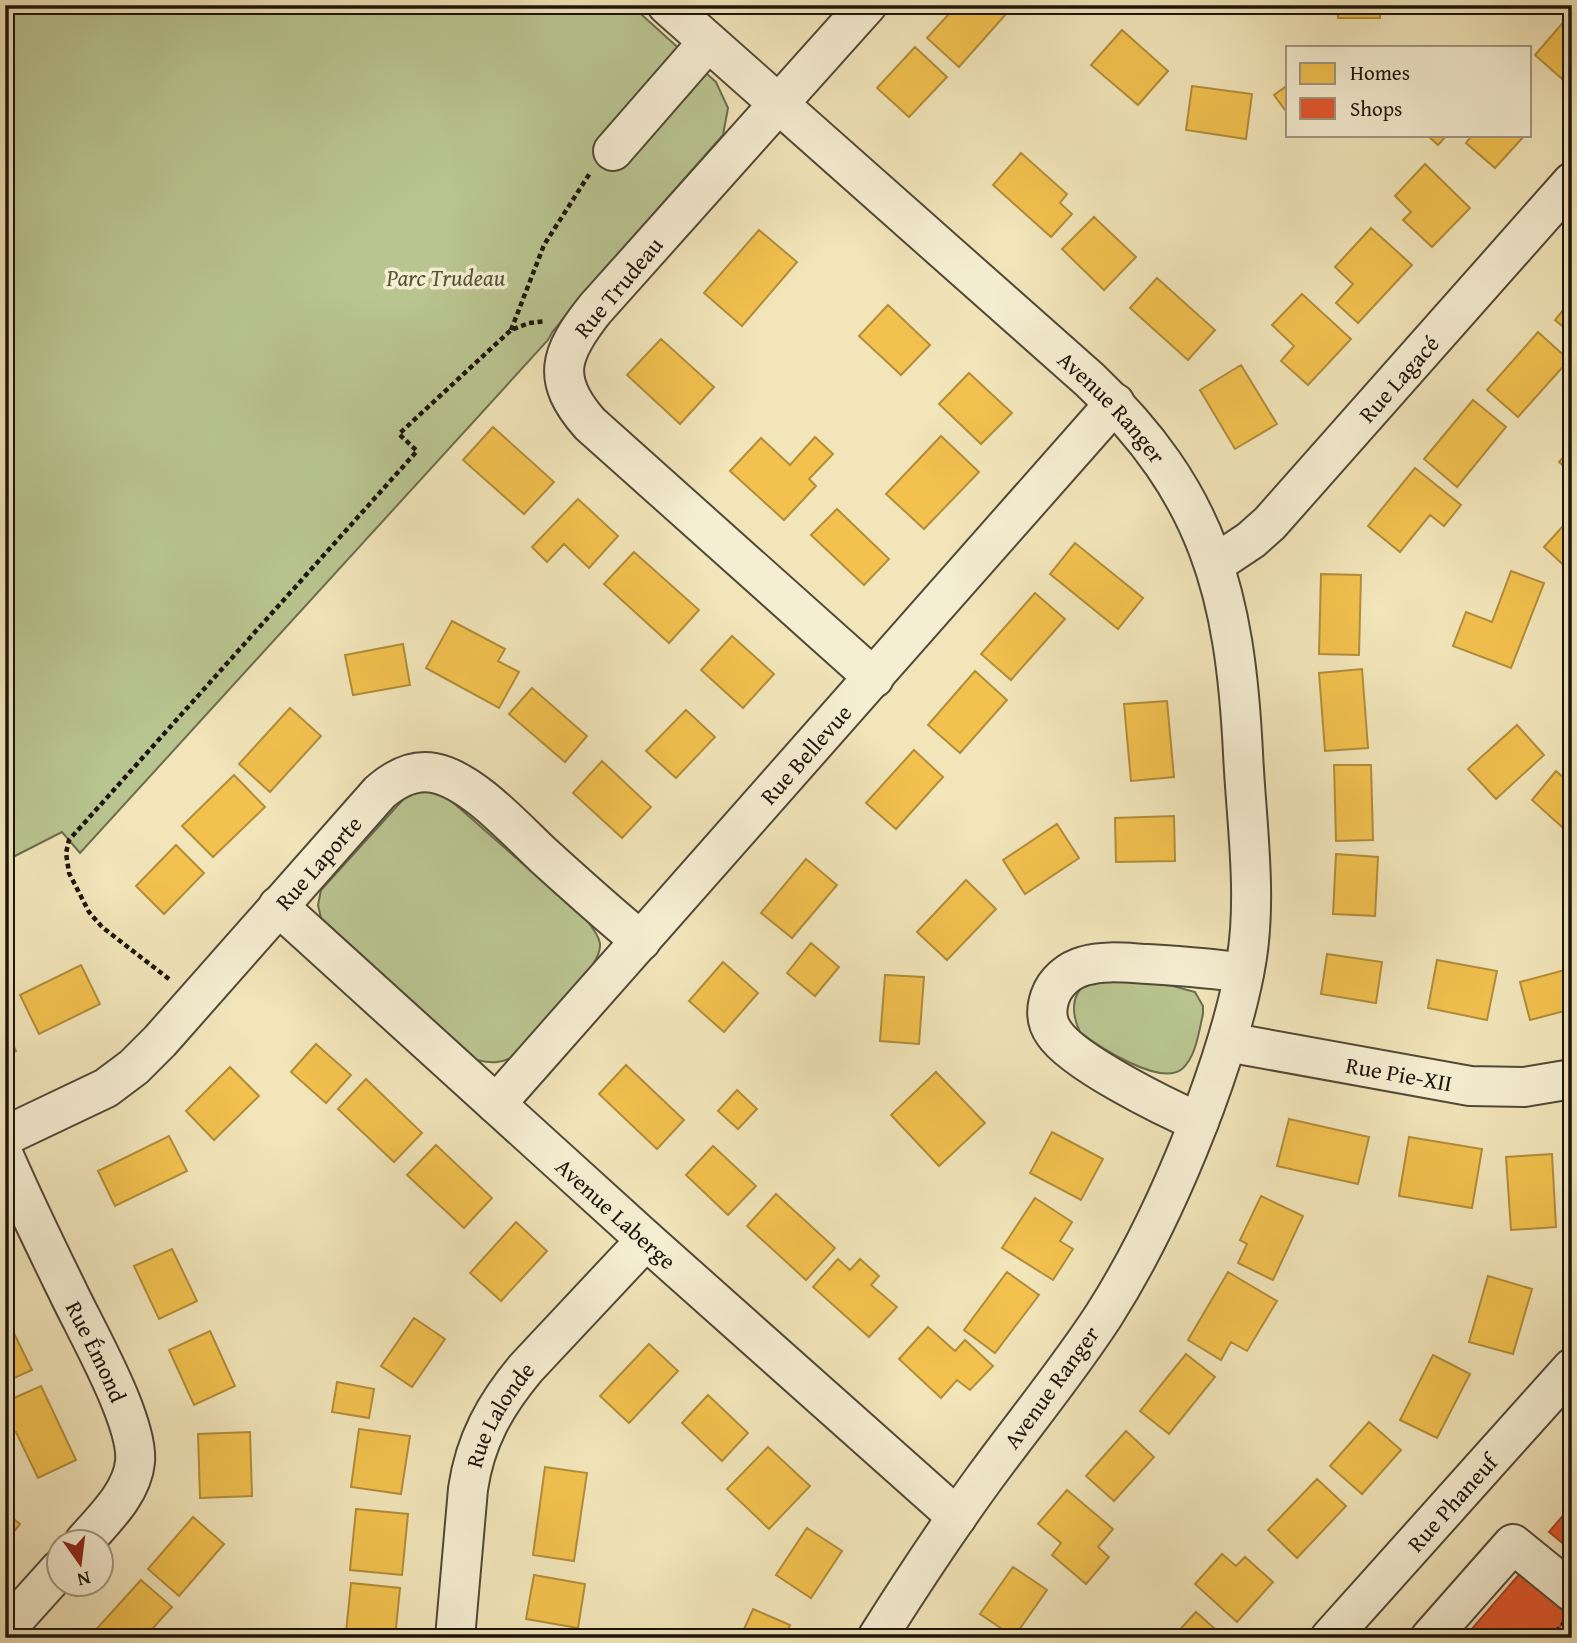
<svg xmlns="http://www.w3.org/2000/svg" width="1577" height="1643" viewBox="0 0 1577 1643" font-family="'Gentium Book Plus',serif">
	<rect width="100%" height="100%" fill="#f1e5b9"/>
	<filter id="stains"><feTurbulence type="fractalNoise" baseFrequency=".00286" numOctaves="4"/><feColorMatrix values="0 0 0 0 .2 0 0 0 0 .09 0 0 0 0 .02 0 0 0 .5 -.17"/></filter>
	<radialGradient id="worn" r=".72"><stop offset=".6" stop-color="#630" stop-opacity="0"/><stop offset="1" stop-color="#630" stop-opacity=".3"/></radialGradient>
	<path fill="#b9c590" stroke="#6b6d4e" stroke-width="2" d="M5 5H631L716 82 728 108 723 135 601 273 553 331 548 340 80 853 62 832 5 861Z
		M418 786 440 791 585 918C600 938 607 945 591 967L517 1055C502 1063 493 1064 477 1060L321 918 318 905 321 890 409 793Z
		M1108 978 1173 986 1195 992 1203 1006V1014C1199 1031 1196 1057 1182 1069 1160 1087 1098 1046 1080 1032 1073 1018 1069 995 1086 985 1092 981 1101 980 1108 978Z"/>
	<path fill="#f2c14e" stroke="#b28d3a" stroke-width="2" d="M957 5H996L1006 14 959 67 927 38Z
		M1338 5H1380V18H1338Z
		M1566 19 1572 23 1570 86 1535 55Z
		M1122 30 1168 71 1138 105 1091 65Z
		M915 47 947 77 909 117 877 88Z
		M1288 85V114L1274 95Z
		M1192 86 1252 94 1246 139 1186 130Z
		M1427 135H1447L1438 145Z
		M1472 135H1525L1495 168 1466 143Z
		M1021 153 1067 194 1060 203 1072 214 1051 237 993 185Z
		M1425 164 1470 208 1432 247 1403 220 1411 212 1395 196Z
		M1094 217 1136 257 1104 290 1062 249Z
		M1371 228 1412 265 1358 323 1336 303 1353 284 1335 267Z
		M759 230 797 262 742 326 704 293Z
		M1157 278 1215 330 1188 360 1130 308Z
		M1302 294 1351 339 1308 385 1281 361 1294 346 1272 325Z
		M1572 299V334L1555 320Z
		M888 305 930 345 901 375 859 336Z
		M1538 332 1569 360 1518 417 1487 390Z
		M661 339 714 387 680 424 627 375Z
		M1241 365 1277 424 1235 449 1200 390Z
		M969 373 1012 413 981 444 939 404Z
		M1473 400 1506 427 1457 487 1424 459Z
		M493 427 554 482 524 514 463 460Z
		M941 436 979 472 924 529 886 494Z
		M815 437 833 454 809 479 816 486 784 520 730 471 761 438 790 465Z
		M1572 448V474L1559 462Z
		M1415 468 1461 505 1444 526 1430 515 1400 552 1368 526Z
		M578 499 618 536 589 568 564 544 547 562 532 547Z
		M837 509 889 559 864 585 811 535Z
		M1572 516V573L1544 547Z
		M1075 543 1143 598 1118 629 1050 574Z
		M634 552 699 610 669 643 604 584Z
		M1511 571 1544 583 1511 668 1453 646 1466 612 1492 622Z
		M1321 574 1361 575 1359 655 1319 654Z
		M1035 593 1065 619 1011 680 981 654Z
		M452 621 505 649 498 661 519 672 499 708 426 668Z
		M732 636 774 674 743 708 701 670Z
		M403 644 410 685 353 695 345 655Z
		M1362 669 1368 748 1325 751 1319 673Z
		M975 671 1007 700 960 753 928 725Z
		M532 688 587 736 565 762 509 714Z
		M1167 701 1174 777 1131 781 1124 704Z
		M290 708 321 736 270 792 239 764Z
		M686 710 715 737 676 778 646 751Z
		M1517 725 1544 755 1496 799 1468 769Z
		M914 750 943 777 896 829 866 803Z
		M602 761 651 807 622 838 573 793Z
		M1334 765H1371L1373 840 1336 841Z
		M1556 771 1572 785V836L1532 800Z
		M234 775 265 807 213 857 182 826Z
		M1174 816 1175 861 1116 862 1115 818Z
		M1057 824 1079 858 1025 894 1003 860Z
		M176 845 204 873 164 914 136 886Z
		M1336 854 1378 857 1375 916 1333 914Z
		M806 859 837 885 792 938 761 913Z
		M966 880 996 909 947 960 917 932Z
		M811 943 839 967 815 996 787 973Z
		M1327 954 1382 962 1376 1003 1321 994Z
		M1437 960 1497 971 1487 1020 1428 1008Z
		M723 962 758 993 724 1032 689 1001Z
		M81 965 100 1004 39 1034 20 995Z
		M1572 968V1009L1530 1020 1520 982Z
		M885 975 924 977 919 1044 880 1041Z
		M5 1028 16 1051 5 1057Z
		M316 1044 351 1075 326 1103 291 1072Z
		M626 1065 684 1120 657 1149 599 1094Z
		M230 1067 259 1096 214 1140 186 1111Z
		M936 1072 985 1123 939 1166 891 1115Z
		M366 1079 422 1133 394 1162 338 1109Z
		M737 1090 757 1109 738 1129 718 1111Z
		M1289 1119 1369 1137 1358 1184 1277 1166Z
		M1052 1132 1103 1159 1081 1200 1030 1173Z
		M169 1136 187 1171 115 1206 98 1171Z
		M1409 1137 1482 1149 1472 1208 1399 1196Z
		M436 1145 492 1198 464 1228 407 1175Z
		M713 1146 756 1186 728 1215 686 1175Z
		M1552 1154 1556 1227 1511 1230 1506 1157Z
		M776 1194 835 1248 806 1280 747 1226Z
		M1261 1196 1303 1216 1273 1280 1238 1263 1247 1244 1240 1240Z
		M1035 1198 1072 1222 1060 1241 1073 1249 1053 1280 1002 1248Z
		M516 1222 547 1251 501 1301 470 1273Z
		M172 1249 197 1301 159 1319 134 1266Z
		M838 1259 850 1270 860 1259 879 1276 871 1285 897 1307 869 1337 813 1287Z
		M1007 1272 1039 1295 995 1353 964 1330Z
		M1228 1272 1277 1301 1247 1351 1231 1342 1221 1360 1188 1340Z
		M1488 1276 1532 1289 1513 1354 1469 1342Z
		M5 1315 32 1370 5 1382Z
		M414 1318 445 1339 412 1387 381 1366Z
		M928 1327 955 1351 965 1340 993 1366 970 1390 957 1380 941 1398 899 1359Z
		M210 1331 235 1386 194 1405 169 1350Z
		M649 1344 678 1371 629 1423 600 1396Z
		M1186 1354 1215 1377 1169 1434 1140 1411Z
		M1433 1355 1470 1374 1437 1438 1400 1420Z
		M337 1382 374 1389 369 1418 332 1412Z
		M41 1386 76 1460 38 1478 16 1432 5 1437V1402Z
		M708 1395 748 1433 722 1461 682 1423Z
		M1369 1422 1401 1450 1362 1494 1330 1466Z
		M359 1429 410 1436 401 1494 351 1487Z
		M1126 1431 1154 1457 1114 1501 1086 1476Z
		M250 1432 252 1496 200 1498 198 1434Z
		M768 1447 810 1486 769 1529 727 1489Z
		M545 1467 587 1473 574 1561 533 1555Z
		M1317 1479 1346 1506 1297 1558 1268 1530Z
		M1067 1490 1113 1529 1098 1547 1109 1557 1086 1584 1052 1555 1061 1543 1038 1524Z
		M356 1509 408 1514 402 1575 350 1570Z
		M5 1512 20 1524 5 1543Z
		M193 1517 224 1544 179 1596 148 1569Z
		M807 1528 842 1551 811 1598 776 1575Z
		M1222 1554 1236 1566 1245 1557 1273 1582 1237 1622 1195 1584Z
		M1013 1567 1047 1590 1014 1637 980 1614Z
		M534 1575 585 1584 578 1628 526 1619Z
		M141 1580 172 1607 144 1638H96L92 1634Z
		M351 1583 400 1588 395 1638H362V1633L346 1632Z
		M753 1609 790 1625 785 1638H740Z
		M1196 1612 1224 1637 1223 1638H1172Z"/>
	<path fill="#e4572e" stroke="#a84324" stroke-width="2" d="M1572 1505V1551L1549 1532Z
		M1523 1570 1572 1613 1550 1638H1464Z"/>
	<g fill="none" stroke-linecap="round" stroke-linejoin="round">
		<g stroke="#524937" stroke-width="42">
			<g id="minor">
				<path id="s1" d="M667 5 1090 380C1209 493 1235 593 1243 753 1246 818 1257 892 1247 957 1239 1008 1223 1057 1205 1106 1178 1178 1146 1249 1104 1315 1067 1372 1023 1425 983 1480 946 1531 911 1584 877 1638"/>
				<path d="M867 5 595 309C560 353 550 379 590 424L874 678"/>
				<path d="M613 151 708 42"/>
				<path id="s2" d="M1215 564 1251 540 1270 523 1572 182"/>
				<path id="s3" d="M278 906 646 1240 957 1517"/>
				<path id="s4" d="M1227 1042 1470 1086 1524 1087 1572 1079"/>
				<path id="s5" d="M496 1104 1115 403"/>
				<path d="M1199 1122C1164 1107 1073 1062 1054 1033 1046 1022 1046 1009 1050 997 1055 982 1069 970 1084 966 1104 960 1127 963 1148 964 1180 966 1212 968 1244 973"/>
				<path id="s6" d="M5 1136 106 1088 134 1067 160 1041 380 792C395 779 413 769 434 773 472 780 516 830 544 856 576 885 608 914 641 941"/>
				<path id="s7" d="M5 1158C25 1204 47 1249 69 1294 87 1332 139 1422 135 1462 132 1493 104 1519 84 1542"/>
				<path d="M5 1630 60 1569"/>
				<path id="s8" d="M455 1638 468 1489C475 1441 495 1405 526 1368L646 1240"/>
				<path id="s9" d="M1330 1638 1572 1368"/>
				<path d="M1430 1638 1513 1544 1572 1592"/>
			</g>
		</g>
		<path stroke="#1d150c" stroke-width="4.5" stroke-dasharray="5 3.5" stroke-linecap="butt" d="M511 330 544 245 590 173
			M169 979 102 927 89 912 69 873 66 853 69 840 417 451 399 434 511 330 529 323 546 321
			M1550 1638 1564 1623"/>
		<use href="#minor" stroke="#f6eed2" stroke-width="38"/>
	</g>
	<g text-anchor="middle" dominant-baseline="central" stroke-width="7" stroke-linejoin="round" paint-order="stroke">
		<g font-size="23" font-style="italic" fill="#54533a" stroke="#f6eed2">
			<text x="446" y="277">Parc Trudeau</text>
		</g>
		<g font-size="23" fill="#1d150c" stroke="#f6eed2">
			<text transform="translate(618 287) rotate(-50)">Rue Trudeau</text>
			<text stroke="none"><textPath href="#s2" startOffset="262">Rue Lagacé</textPath></text>
			<text stroke="none"><textPath href="#s1" startOffset="600">Avenue Ranger</textPath></text>
			<text stroke="none"><textPath href="#s5" startOffset="467">Rue Bellevue</textPath></text>
			<text stroke="none"><textPath href="#s6" startOffset="422">Rue Laporte</textPath></text>
			<text stroke="none"><textPath href="#s4" startOffset="175">Rue Pie-XII</textPath></text>
			<text stroke="none"><textPath href="#s3" startOffset="457">Avenue Laberge</textPath></text>
			<text stroke="none"><textPath href="#s7" startOffset="214">Rue Émond</textPath></text>
			<text transform="translate(1051 1387) rotate(-54)">Avenue Ranger</text>
			<text stroke="none"><textPath href="#s8" startOffset="231">Rue Lalonde</textPath></text>
			<text stroke="none"><textPath href="#s9" startOffset="182">Rue Phaneuf</textPath></text>
		</g>
	</g>
	<rect width="1577" height="1643" fill="none" stroke="#f1e5b9" stroke-width="28"/>
	<rect x="7" y="7" width="1563" height="1629" fill="none" stroke="#1d150c" stroke-width="3.5"/>
	<rect x="14" y="14" width="1549" height="1615" fill="none" stroke="#1d150c" stroke-width="2"/>
	<rect x="1286" y="46" width="245" height="91" fill="#f6eed2" stroke="#9f9783" stroke-width="2"/>
	<rect x="1300" y="63" width="35" height="21" fill="#f2c14e" stroke="#9f9783" stroke-width="2"/>
	<text x="1350" y="80" font-size="21" fill="#1d150c">Homes</text>
	<rect x="1300" y="98" width="35" height="21" fill="#e4572e" stroke="#9f9783" stroke-width="2"/>
	<text x="1350" y="116" font-size="21" fill="#1d150c">Shops</text>
	<g transform="translate(80 1563) rotate(166)"><circle r="33" fill="#f6eed2" stroke="#9f9783" stroke-width="2"/>
	<path d="M0-5L12 26L0 18L-12 26Z" fill="#8f2418"/>
	<text y="-10" font-size="19" font-weight="bold" text-anchor="middle" fill="#1d150c">N</text>
	</g>
	<rect width="100%" height="100%" filter="url(#stains)"/>
	<rect width="100%" height="100%" fill="url(#worn)"/>
</svg>
